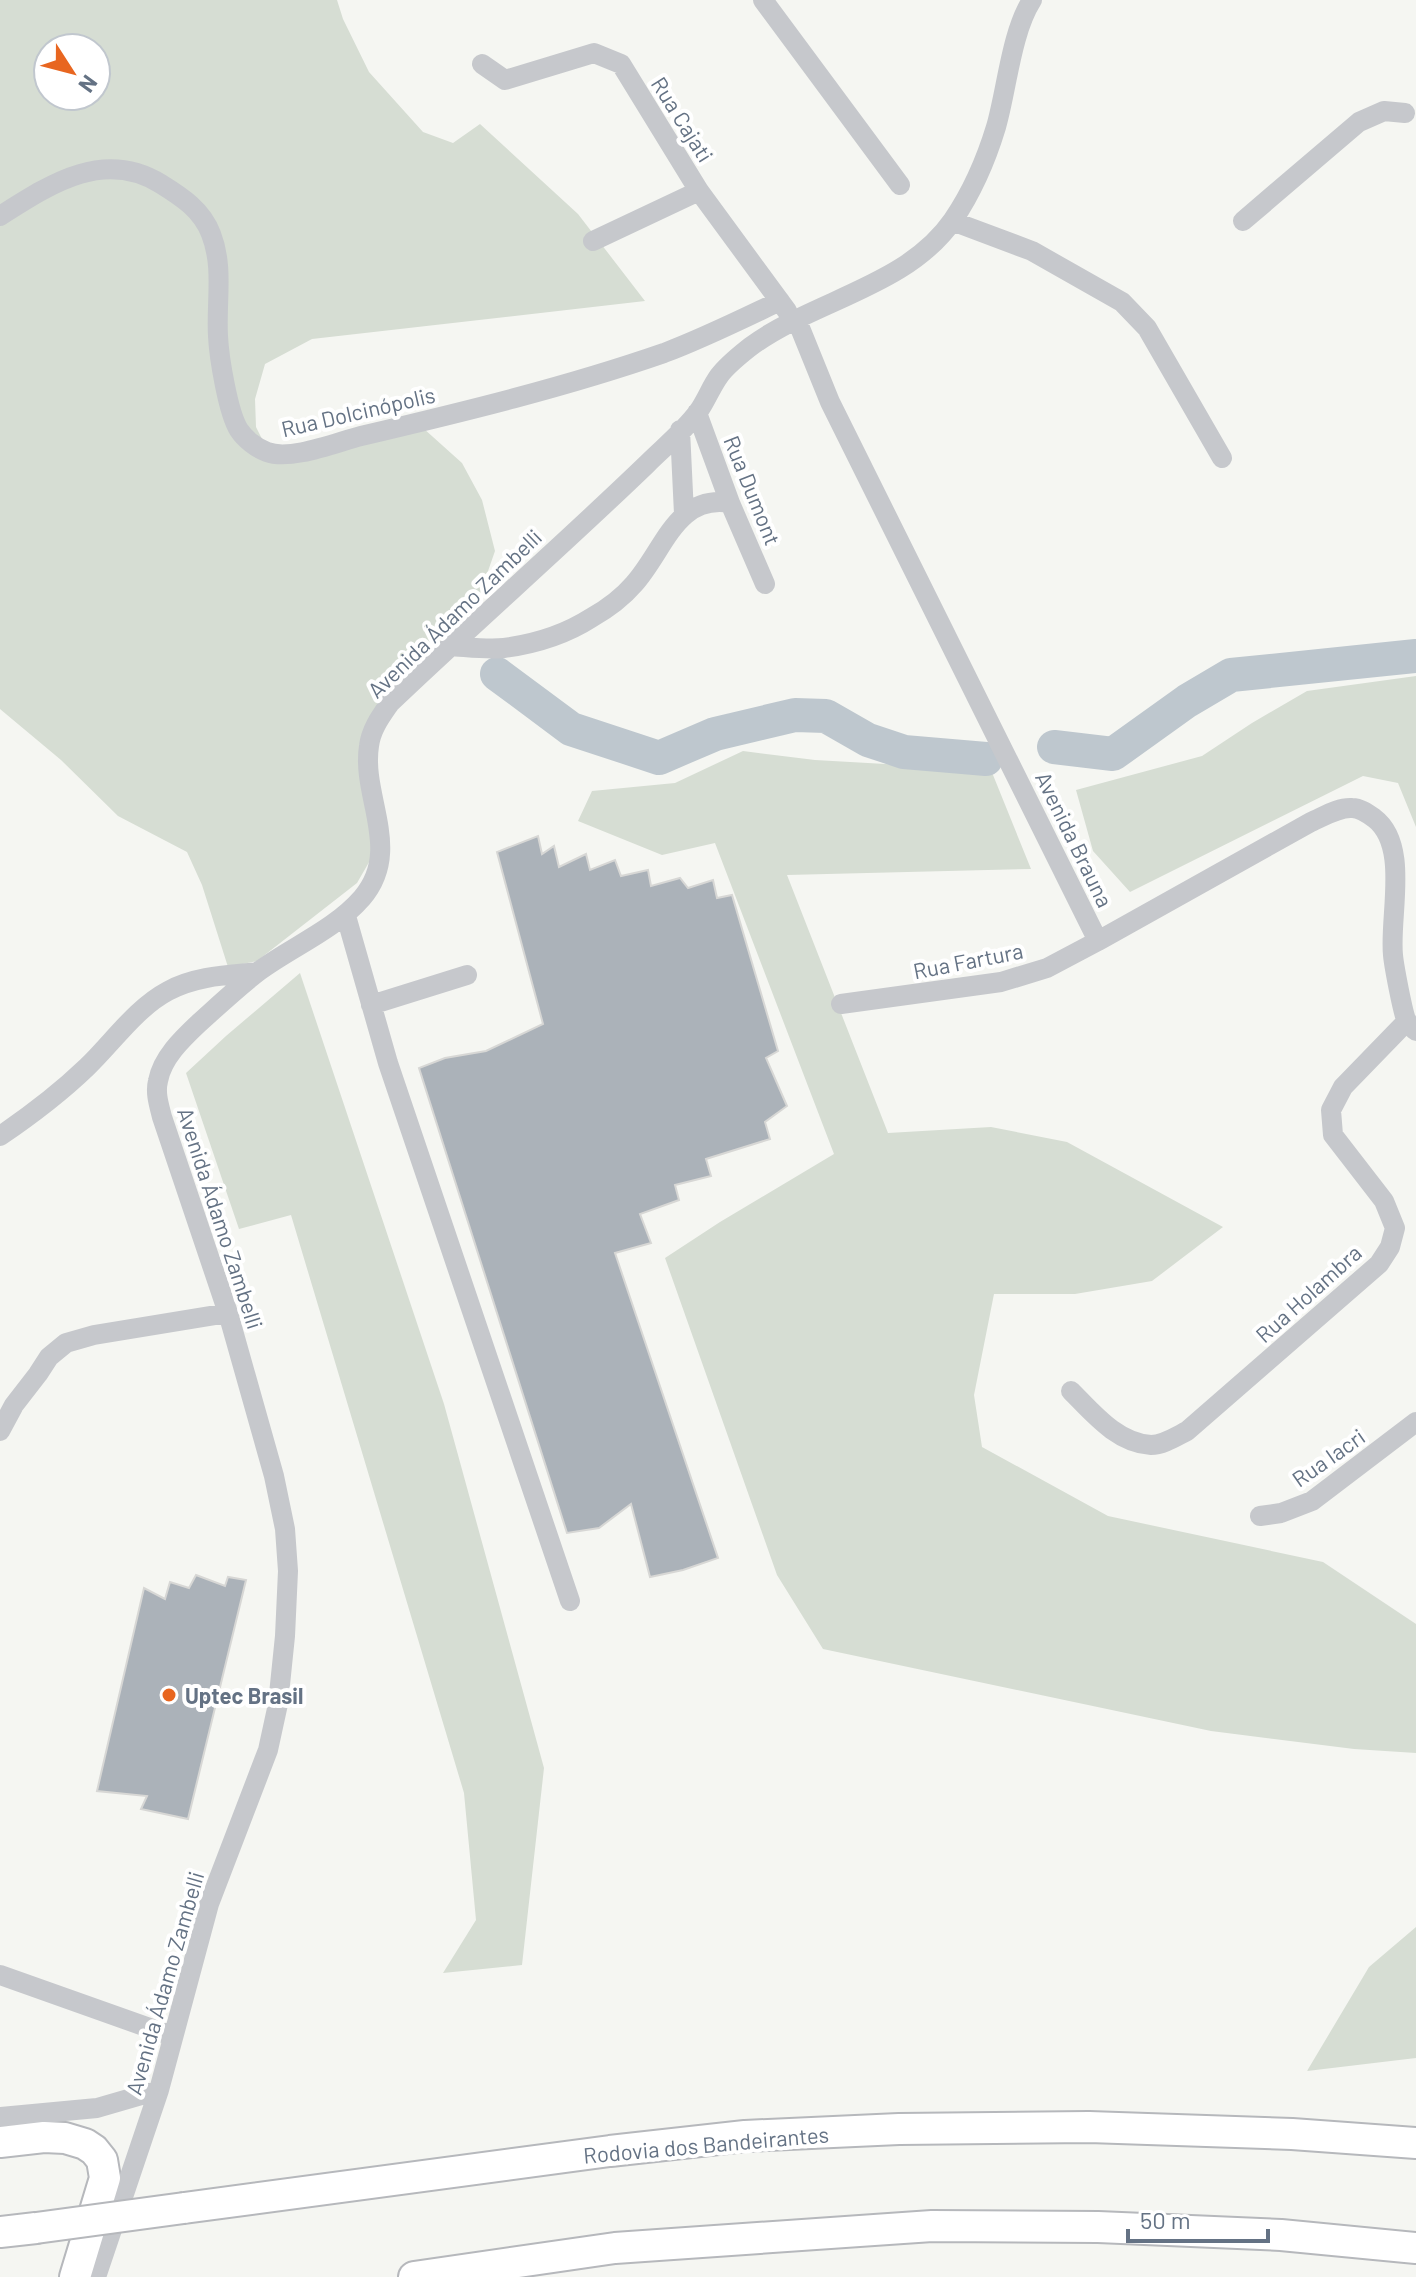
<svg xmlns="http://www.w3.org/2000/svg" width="1416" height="2277" viewBox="0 0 1416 2277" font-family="Barlow,sans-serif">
	<rect width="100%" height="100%" fill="#f5f6f2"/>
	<path fill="#d6ddd3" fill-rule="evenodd" d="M0 0H337L343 19 369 72 423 132 453 143 480 124 578 214 645 301 312 339 265 364 255 399 256 427 273 461 423 428 462 463 482 500 495 551 479 597 462 618 376 709 369 807 372 857 357 883 257 961 228 967 202 885 187 852 118 816 61 760 0 709ZM48 48H96V96H48Z
		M1416 676V827L1398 783 1363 776 1130 892 1093 851 1076 790 1202 756 1252 723 1307 691Z
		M743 751 815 760 991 770 1031 869 787 875 888 1133 991 1127 1067 1142 1223 1227 1152 1281 1075 1294H994L974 1395 982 1447 1108 1516 1323 1562 1416 1624V1753L1354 1749 1211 1731 823 1649 777 1575 665 1258 720 1222 834 1154 715 843 662 855 578 821 592 791 675 783Z
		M300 973 444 1404 544 1768 522 1965 443 1973 476 1920 464 1793 291 1215 239 1229 186 1073 226 1036Z
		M1416 1927V2058L1307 2071 1369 1967Z"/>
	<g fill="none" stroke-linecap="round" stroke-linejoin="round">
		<path stroke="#bec7ce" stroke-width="34" d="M497 674 571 729 659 758 715 734 795 715 826 716 868 740 904 752 986 759
			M1054 747 1113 754 1187 701 1231 675 1416 656"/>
	</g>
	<path fill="#abb2b9" stroke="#d7d7d5" stroke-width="2" d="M538 836 542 854 554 846 559 867 586 854 590 870 615 860 621 876 648 870 651 886 680 878 688 888 713 880 717 898 732 895 778 1051 766 1058 787 1106 765 1122 770 1139 706 1159 711 1176 675 1185 679 1200 640 1214 651 1243 615 1253 718 1558 683 1570 650 1577 631 1504 599 1528 567 1533 419 1068 445 1058 486 1051 543 1024 497 852Z
		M196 1575 225 1586 228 1577 246 1580 188 1819 141 1809 147 1796 97 1791 144 1588 165 1599 170 1582 189 1588Z"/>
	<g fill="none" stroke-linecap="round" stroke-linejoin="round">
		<g stroke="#b6b8bc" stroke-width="34">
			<path id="highway" d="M0 2142 44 2137 65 2138 85 2144 94 2150 102 2160 105 2178 75 2277
				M184 2208 610 2151 745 2136 899 2129 1089 2127 1292 2134 1416 2143
				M0 2232 36 2228
				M414 2277 615 2248 932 2226 1098 2227 1281 2235 1416 2248"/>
		</g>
		<path stroke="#c6c8cc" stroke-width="20" d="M763 0 900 185
			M482 64 505 80 594 53 621 64 699 191 787 311
			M0 216C49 185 103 148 161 184 182 197 202 210 211 234 224 267 216 301 218 336 219 357 228 413 239 430 245 439 256 448 267 452 291 461 337 442 361 436 463 412 566 387 664 353 704 338 742 319 780 301
			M952 221 1032 251 1122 302 1147 328 1222 458
			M1243 221 1359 122 1384 111 1405 113
			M593 241 699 191
			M796 318 830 402 1098 941 1311 822C1323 817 1338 807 1352 808 1360 808 1367 813 1374 818 1410 845 1389 916 1393 955 1394 966 1403 1014 1407 1022 1410 1026 1413 1028 1416 1031
			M697 413 730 503 765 584
			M680 430 684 514
			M449 646C467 647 487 650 504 648 534 644 566 634 591 618 607 609 622 598 634 584 664 551 676 494 730 503
			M346 916 388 1063 570 1601
			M841 1004 1001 982 1047 968 1098 941
			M371 1005 467 975
			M0 1136C31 1115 60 1093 87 1067 113 1042 136 1008 168 991 195 976 228 975 258 972
			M1071 1391C1093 1413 1117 1443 1151 1445 1163 1445 1177 1436 1187 1431L1379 1264 1390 1247 1395 1228 1384 1201 1333 1135 1331 1110 1343 1087 1407 1021
			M0 1431 14 1405 38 1374 49 1357 66 1343 94 1335 228 1313
			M1260 1516 1281 1513 1312 1501 1416 1422
			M0 1975 172 2036
			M0 2117 97 2108 159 2090
			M96 2277 159 2090 209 1904 268 1750 278 1704 285 1636 288 1571 285 1529 274 1476 228 1313 162 1117C159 1105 155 1093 158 1081 162 1058 182 1039 199 1023 218 1006 238 987 259 971 293 946 334 930 362 898 403 850 361 797 369 746 371 729 381 716 390 703 475 622 563 545 647 464 663 448 684 431 698 412 706 401 711 387 719 376 727 365 740 355 750 347 813 300 907 287 953 220 972 192 986 160 996 127 1007 89 1011 33 1032 0"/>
		<use href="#highway" stroke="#fff" stroke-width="30"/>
		<g stroke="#b6b8bc" stroke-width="34" stroke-linecap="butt">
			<path id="highway-bridge" d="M36 2228 184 2208"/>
		</g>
		<use href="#highway-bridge" stroke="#fff" stroke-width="30"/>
	</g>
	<circle fill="#e86620" stroke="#fff" stroke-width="3" cx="169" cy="1695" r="8"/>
	<g text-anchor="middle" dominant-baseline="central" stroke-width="8" stroke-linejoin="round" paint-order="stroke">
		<g font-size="22" fill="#647284" stroke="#fff">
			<text transform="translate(683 119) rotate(58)">Rua Cajati</text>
			<text transform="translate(358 411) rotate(-13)">Rua Dolcinópolis</text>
			<text transform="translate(753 490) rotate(68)">Rua Dumont</text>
			<text transform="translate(454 613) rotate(-44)">Avenida Ádamo Zambelli</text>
			<text transform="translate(1075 839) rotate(64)">Avenida Brauna</text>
			<text transform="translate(968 960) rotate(-11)">Rua Fartura</text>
			<text transform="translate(221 1218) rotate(72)">Avenida Ádamo Zambelli</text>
			<text transform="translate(1308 1293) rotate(-42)">Rua Holambra</text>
			<text transform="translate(1328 1457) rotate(-35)">Rua Iacri</text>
			<text transform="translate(164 1983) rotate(-74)">Avenida Ádamo Zambelli</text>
			<text transform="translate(706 2144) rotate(-5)">Rodovia dos Bandeirantes</text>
		</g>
		<g font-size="22" font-weight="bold" fill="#647284" stroke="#fff" text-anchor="start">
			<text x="185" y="1695">Uptec Brasil</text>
		</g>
	</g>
	<g transform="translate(72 72) rotate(126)"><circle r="38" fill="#ffffff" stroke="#c1c7ce" stroke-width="2"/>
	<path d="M0-6L14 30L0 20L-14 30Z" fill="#e86620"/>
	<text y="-12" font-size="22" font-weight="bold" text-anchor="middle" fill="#647284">N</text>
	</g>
	<path d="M1128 2229v12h140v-12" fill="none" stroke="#647284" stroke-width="4"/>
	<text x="1140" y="2229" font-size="24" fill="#647284" stroke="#ffffff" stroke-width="6" paint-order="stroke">50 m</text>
</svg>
